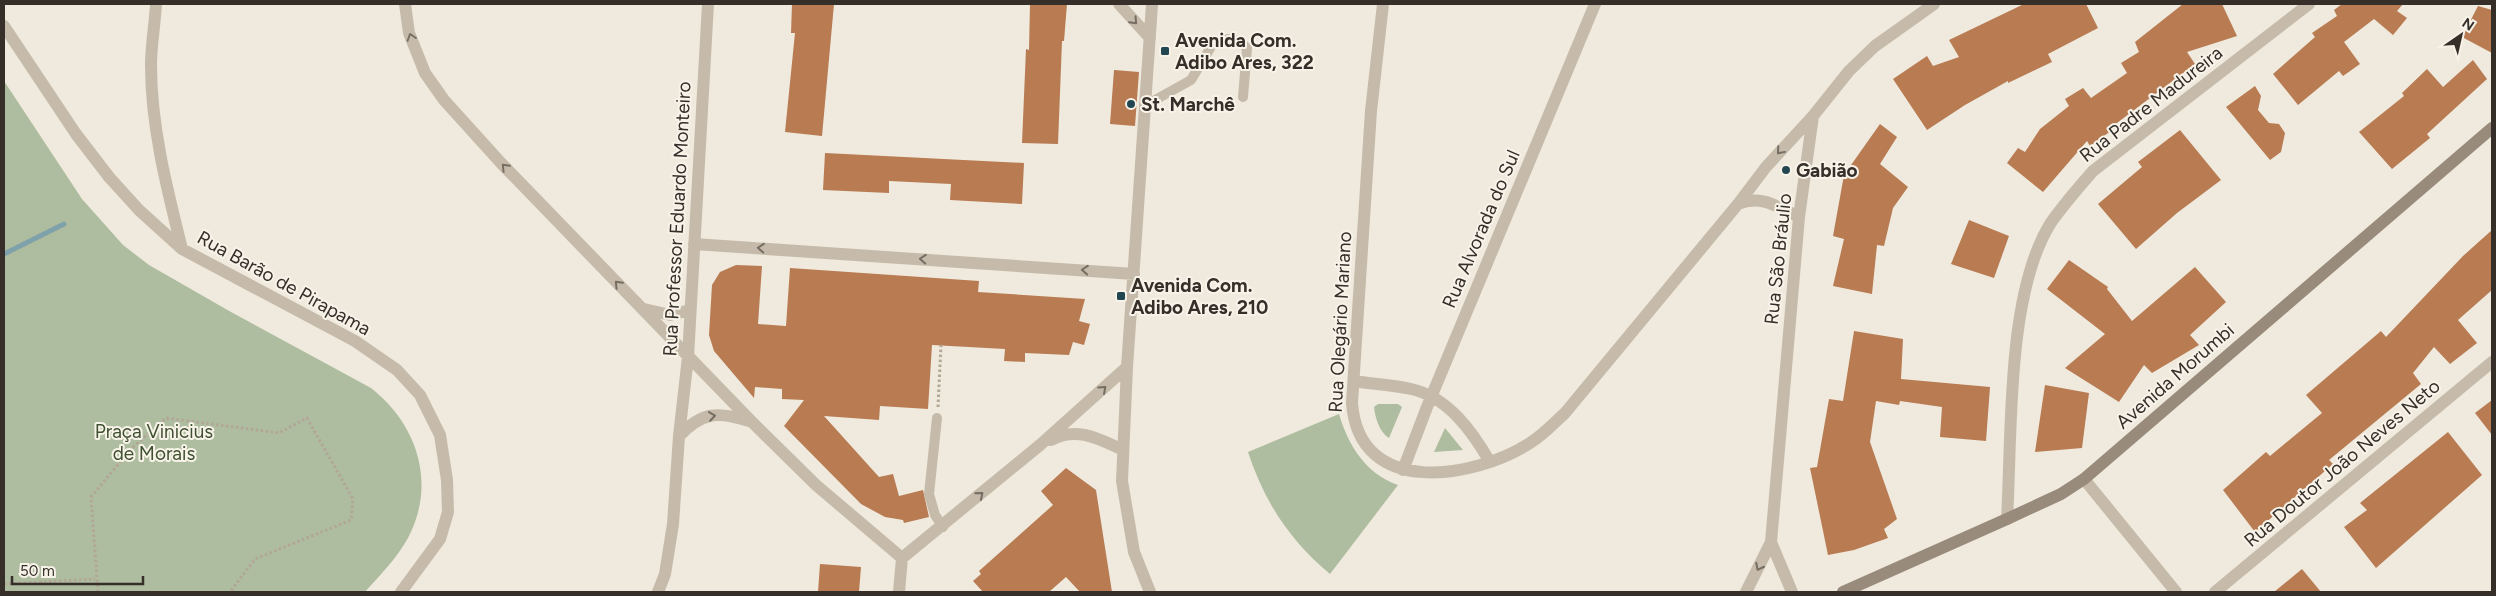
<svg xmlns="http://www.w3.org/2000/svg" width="2496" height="596" viewBox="0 0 2496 596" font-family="Figtree,sans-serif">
	<rect width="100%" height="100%" fill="#efeadd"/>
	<path fill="#aebd9f" d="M4 81 82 199 123 245 149 265 231 312 371 388C417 424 437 483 408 538 397 558 380 575 365 592H4Z
		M1378 404H1398L1402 407 1389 438C1380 433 1375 418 1374 407Z
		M1339 414C1348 445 1366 474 1398 485L1330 574C1290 541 1264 501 1248 452Z
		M1445 428 1463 450 1434 452Z"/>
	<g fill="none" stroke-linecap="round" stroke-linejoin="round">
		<path stroke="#7fa1a9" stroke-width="5" d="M4 254 64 224"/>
	</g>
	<path fill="#b87b52" d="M792 4H834L822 136 785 132 795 33H791Z
		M1030 4H1067L1064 41H1062L1058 144 1022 143 1026 49 1029 50Z
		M2024 4H2086L2098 28 2048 54 2052 62 2008 83V81L1965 105 1927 130 1893 79 1927 56 1933 66 1959 57 1949 40Z
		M2183 4H2222L2237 36 2187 52 2195 64 2113 126 2115 128 2090 146 2087 141 2043 192 2007 163 2018 148 2025 152 2040 129 2069 106 2065 99 2083 88 2091 98 2127 73 2121 63 2139 52 2135 42Z
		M2342 4H2403L2397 11 2407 18 2393 35 2374 19 2344 42 2360 64 2343 76 2339 71 2298 105 2273 74 2315 37 2312 33 2337 16 2334 10Z
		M2478 6 2492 10V53L2462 37Z
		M2473 60 2487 79 2427 134 2430 138 2392 169 2359 132 2404 96 2402 93 2427 69 2443 87Z
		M1114 70 1139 72 1135 126 1110 124Z
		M2255 86 2261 96 2258 110 2269 123 2279 124 2285 133 2281 152 2270 160 2226 107Z
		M1880 124 1897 137 1880 164 1908 187 1893 208 1884 246 1877 245 1872 294 1833 286 1844 239 1833 236 1844 175Z
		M2180 130 2221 180 2177 213 2136 249 2098 204 2142 167 2138 162Z
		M825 153 1024 163 1022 204 950 200 951 184 889 181V193L823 190Z
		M1969 220 2009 236 1994 278 1951 264Z
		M2492 230V290L2458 320 2477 343 2450 364 2434 347 2413 373 2421 384 2329 460 2333 464 2255 532 2223 490 2266 452 2270 456 2322 413 2306 395 2381 331 2386 337 2463 256Z
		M2069 260 2108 287 2107 289 2132 321 2195 267 2226 302 2190 335 2199 345 2152 373 2144 365 2119 402 2065 368 2105 334 2047 289Z
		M736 265 762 266 758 324 786 326 790 268 979 281 978 292 1085 299 1079 321 1090 324 1084 345 1073 342 1069 355 1025 353V362L1004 361 1005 349 932 345 928 409 880 406 879 420 824 416 879 477 893 474 899 496 923 490 929 517 904 523 903 520 885 517 861 504 784 426 804 400 782 399V389L755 387 754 398 714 351 709 335 712 285 720 272Z
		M1854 331 1903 339 1901 379 1990 387 1986 441 1940 437 1942 407 1900 401 1899 405 1876 401 1870 442 1897 519 1884 529 1888 538 1854 550 1828 555 1810 468 1817 467 1829 399 1843 401Z
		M2045 385 2089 393 2082 448 2035 452Z
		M2492 400V435L2475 413Z
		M2448 432 2482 475 2376 568 2344 527 2367 510 2360 503Z
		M1066 468 1096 490 1112 592H1080L1066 577 1049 592H983L973 581 981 574 979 571 1053 505 1041 491Z
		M820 564 861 567 859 592H818Z
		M2302 569 2321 592H2274Z"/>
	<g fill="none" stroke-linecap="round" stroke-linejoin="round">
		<path stroke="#b2a695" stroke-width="3" stroke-dasharray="2.5 2.5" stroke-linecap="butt" d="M938 407 941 345
			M4 584 95 579
			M98 592 91 497 131 449 166 418 279 433 307 418 353 499 351 520 255 559 230 592"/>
		<path stroke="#c6bbaa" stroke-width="10" d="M1146 105 1191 80 1212 45 1228 39 1239 41 1247 48 1243 97
			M937 418 929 494 935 515 943 527"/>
		<path stroke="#c6bbaa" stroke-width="12" d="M156 4C155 24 151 45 151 65 151 127 167 189 182 249
			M405 4 409 33 425 73 444 100 501 163 751 421 816 485 902 558
			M1119 4 1150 38
			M1383 4 1371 111 1352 403C1359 498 1474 479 1530 443 1543 435 1554 423 1565 413L1738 204 1766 167 1813 116
			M4 26 76 134 109 177 139 210 182 249 355 341 397 370 420 395 440 435 447 480 448 512 440 539 401 592
			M1738 204C1761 194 1778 207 1799 217
			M694 244 1134 274
			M644 309 670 315 690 310
			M1354 381C1372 384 1392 385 1411 389 1448 397 1472 431 1490 462
			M679 436C702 412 717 411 749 421
			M1051 440C1077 426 1099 439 1123 450
			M1403 470 1427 407 1595 4
			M2084 479 2176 592
			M2007 519C2012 435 2006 296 2050 224 2063 205 2078 188 2093 171L2309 4
			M1771 542 1792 592
			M658 592 665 574 673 524 679 436 688 357 708 4
			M899 592 902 558 1040 445 1127 367
			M1150 592 1134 552 1122 481 1127 367 1152 4
			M1746 592 1771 542 1799 217 1813 116 1849 71 1875 46 1934 4
			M2215 592 2492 362"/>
		<path stroke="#998b7c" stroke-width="12" d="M1843 592 2007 519 2061 494 2084 479 2492 128"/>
	</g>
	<defs><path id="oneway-chevron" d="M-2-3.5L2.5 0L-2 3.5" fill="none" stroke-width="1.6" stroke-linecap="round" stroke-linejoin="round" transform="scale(1.25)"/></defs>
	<g stroke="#766d63">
		<use href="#oneway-chevron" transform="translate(1134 21) rotate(47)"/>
		<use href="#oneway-chevron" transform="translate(411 37) rotate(-108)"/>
		<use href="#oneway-chevron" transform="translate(1780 151) rotate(130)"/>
		<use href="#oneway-chevron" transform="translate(505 167) rotate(-134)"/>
		<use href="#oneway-chevron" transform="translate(761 248) rotate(-176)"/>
		<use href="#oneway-chevron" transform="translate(923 259) rotate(-176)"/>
		<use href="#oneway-chevron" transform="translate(1085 270) rotate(-176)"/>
		<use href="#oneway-chevron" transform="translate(618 284) rotate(-134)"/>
		<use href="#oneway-chevron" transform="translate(1103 389) rotate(-42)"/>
		<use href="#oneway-chevron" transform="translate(712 416) rotate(-8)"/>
		<use href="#oneway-chevron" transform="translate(980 495) rotate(-40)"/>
		<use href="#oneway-chevron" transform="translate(1759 567) rotate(117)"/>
	</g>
	<g fill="#234751" stroke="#f7f3e9" stroke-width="2">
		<rect x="1160" y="46" width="10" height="10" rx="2.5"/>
		<circle cx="1131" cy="104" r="5"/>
		<circle cx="1786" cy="170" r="5"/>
		<rect x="1116" y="291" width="10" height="10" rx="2.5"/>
	</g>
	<g text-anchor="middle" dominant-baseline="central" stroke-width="4" stroke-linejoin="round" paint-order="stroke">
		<g font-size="19" font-weight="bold" fill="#352e29" stroke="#f7f3e9" text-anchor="start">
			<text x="1175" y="40">Avenida Com.<tspan x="1175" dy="22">Adibo Ares, 322</tspan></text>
			<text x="1141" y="104">St. Marchê</text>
			<text x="1796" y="170">Gabião</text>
			<text x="1131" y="285">Avenida Com.<tspan x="1131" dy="22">Adibo Ares, 210</tspan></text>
		</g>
		<g font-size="19" fill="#352e29" stroke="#f7f3e9">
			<text transform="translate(2151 104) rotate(-38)">Rua Padre Madureira</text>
			<text transform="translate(677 219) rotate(-87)">Rua Professor Eduardo Monteiro</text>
			<text transform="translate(1481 229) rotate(-67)">Rua Alvorada do Sul</text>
			<text transform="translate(1778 259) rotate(-84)">Rua São Bráulio</text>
			<text transform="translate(284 283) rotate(29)">Rua Barão de Pirapama</text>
			<text transform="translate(1340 322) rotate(-87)">Rua Olegário Mariano</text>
			<text transform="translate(2175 376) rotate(-41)">Avenida Morumbi</text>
			<text transform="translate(2342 463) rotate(-40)">Rua Doutor João Neves Neto</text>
		</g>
		<g font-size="19" fill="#3f5030" stroke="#f7f3e9">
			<text x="154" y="431">Praça Vinicius<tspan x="154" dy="22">de Morais</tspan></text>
		</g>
	</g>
	<rect width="2496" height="596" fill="none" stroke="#352e29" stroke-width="10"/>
	<g transform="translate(2461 35) rotate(34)" stroke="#f7f3e9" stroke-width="4" paint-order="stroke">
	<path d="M0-4L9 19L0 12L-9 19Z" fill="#352e29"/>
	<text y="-8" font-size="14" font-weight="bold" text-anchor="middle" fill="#352e29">N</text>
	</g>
	<path d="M12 576v8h131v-8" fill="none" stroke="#352e29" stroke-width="2.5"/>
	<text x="20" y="576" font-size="15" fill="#352e29" stroke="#f7f3e9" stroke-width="4" paint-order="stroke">50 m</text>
</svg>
